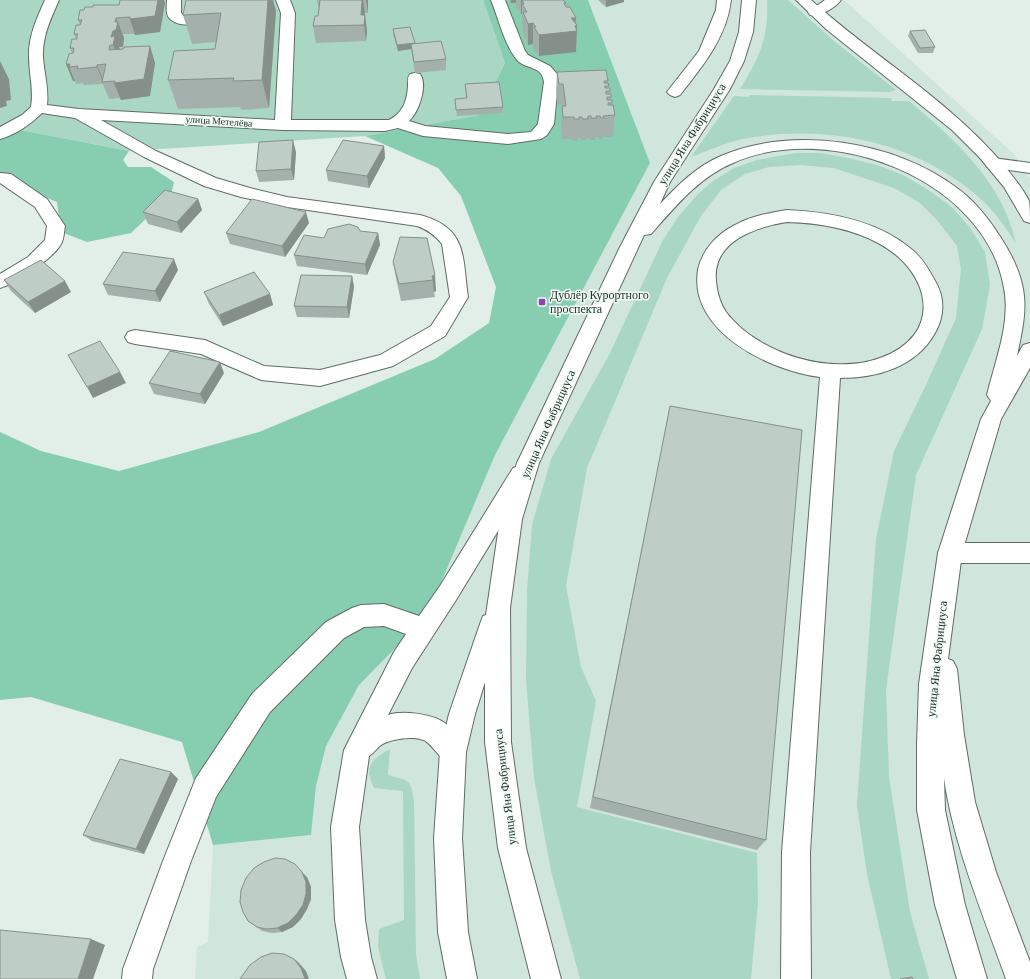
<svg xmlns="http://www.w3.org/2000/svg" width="1030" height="979" viewBox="0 0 1030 979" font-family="'Crimson Pro',serif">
	<rect width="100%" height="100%" fill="#e1efe8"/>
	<path fill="#d0e5db" d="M588 0H844L1014 154 1030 178V979H195L197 947 208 942 213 845 311 835 316 786 326 746 359 685 427 616 495 455 650 163Z"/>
	<path fill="#a9d7c3" d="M0 0H483L505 63 479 115 365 136 129 151 0 126Z
		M767 0H788L834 41 896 90 889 92 740 89C759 58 769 38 767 0Z
		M749 95 891 98 892 101H909C955 140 1003 182 1016 244 1006 228 996 213 983 201 920 143 831 124 748 138 729 141 710 150 691 157L734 96 749 97Z
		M796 153H821L848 158 877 165 903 175 927 189 952 207 971 229 985 252 990 285 982 329 916 475 886 690 889 777 910 912 929 979H891L867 874 857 805 876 539 894 451 926 385 956 318 961 269 957 246 937 220 920 203 894 188 834 168 800 165 769 167 745 174 721 190 701 216 667 278 587 468 566 586 581 667 596 701 577 807 757 853 758 902 751 979H580L551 871 534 778 526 680 527 591 532 525 551 459 609 355 663 240 678 217 697 195 713 181 734 168 757 160Z
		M390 749 388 775C408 781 411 778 414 801L416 955 420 979H386L378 947 379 929 404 920 403 791 374 788C364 767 370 760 390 749Z"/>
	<path fill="#87ceb1" d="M483 0H588L650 163 495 455 427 616 359 685 326 746 316 786 311 835 213 845 182 742 31 697 0 700V432L41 451 119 471 259 432 435 359 489 323 496 287 461 196 438 168 365 136 479 115 505 63Z
		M0 126 129 151 123 160 128 167H151L174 182 171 195 131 233 87 242 61 232 57 202 0 179Z"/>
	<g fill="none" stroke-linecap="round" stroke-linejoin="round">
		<g stroke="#606c66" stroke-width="2">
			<path id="minor" d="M45 0H59C51 18 42 37 43 57 44 73 49 89 47 105L79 109 275 120 281 13 276 0H290L295 13 291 120H389C403 113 407 101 408 86 408 81 407 78 410 74L415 73 420 74C428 85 419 112 409 121L425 126 508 134 531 132 538 124 544 82C542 65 526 70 517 60 505 46 498 17 491 0H505L525 51 528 55 550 66 557 74 558 82 554 124 547 135 541 139 508 144 423 136 398 128 385 131 283 130 101 120 156 151 216 178 250 188 287 197 420 215C468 228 462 256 468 297L445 336 393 366 320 386 261 380 201 354 135 344 128 342 125 337 128 332 135 330 205 340 264 366 320 370 380 355 431 326 450 297 442 244C435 235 428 230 417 226L287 207 241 197 204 186 144 157 75 118 42 113C31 124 15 135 0 139V127L22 115 31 107C34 90 29 74 29 57 28 37 37 18 45 0Z
				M167 0H181V13L191 21 189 24C182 26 168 22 167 13 166 9 167 4 167 0Z
				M717 0H731C727 37 702 67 680 95L675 97 670 95 667 92 699 51 716 10Z
				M825 0H841C835 8 820 17 810 15L808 12Z
				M993 158 1030 163V173L987 167 985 163 987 159Z
				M0 173 11 174 47 199 65 226C64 231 64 237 62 242 57 256 15 284 0 288V274L28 257 45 240 47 226 35 207 0 183Z
				M787 210C830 212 876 220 910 248 921 256 928 268 934 279 945 297 945 315 935 333 916 367 877 378 840 378L810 852 811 979H781L782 852 820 377C771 371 688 332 698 270 702 250 717 234 735 225 751 216 769 213 787 210ZM787 222C820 223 851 228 880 244 932 273 944 335 880 358 831 376 758 354 726 312 720 303 717 292 716 281 712 241 756 227 787 222Z
				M521 465 529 468 532 474 529 480 456 600 412 668 388 715C402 710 435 714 446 724 455 731 462 742 466 752L462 761 453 765C440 760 438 752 428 743 419 734 391 739 381 745 377 748 374 753 369 756L359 827 365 920 371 957 377 979H347L341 957 335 920 331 827 344 750 394 652 406 634 384 626 364 627 344 638 270 712 216 797 191 861 153 969 152 979H122L123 969 163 861 196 778 252 694 326 622 352 608 361 605 384 604 419 616 440 586 513 468Z
				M950 543H1030V563H950L942 560 938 553 942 546Z"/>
		</g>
		<g stroke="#606c66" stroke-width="2">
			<path id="major" d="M742 0H756L753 32 744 61 730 89 670 182 660 204C678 185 697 166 721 156 793 125 895 141 957 188 975 201 989 219 1001 238 1012 255 1022 275 1024 296 1026 316 1021 336 1017 356L1023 345 1030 343V368L1001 419 962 553 948 659 953 661 957 669 964 735 975 802 996 872 1030 962V979H1006C983 914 954 847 944 778L945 810 965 905 987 979H957L935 905 917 810V744L919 684 938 553 981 419 991 401 987 395C995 361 1011 323 1004 288 985 178 828 120 733 163 699 177 675 207 651 234L644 235 539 463 522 519 510 608 511 742 526 848 561 979H531L498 848 485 742V682L475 714 466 752 462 838 468 932 477 979H447L438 932 434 838 440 752 449 714 480 624 483 616 486 615 500 519 517 463 620 247 654 182 714 89 730 61 739 32Z
				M796 0H811C873 56 949 100 1003 164 1012 176 1023 188 1029 201 1030 207 1030 216 1030 223L1024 221 1004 187 980 158 952 130 826 29Z"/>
		</g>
		<use href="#minor" fill="#fff" fill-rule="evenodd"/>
		<use href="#major" fill="#fff" fill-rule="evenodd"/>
	</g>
	<path fill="#a4b0ab" d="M120 0H164L165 3 160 32 135 35V34H123L124 38 123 47H119L120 49 150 46 155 63 150 96 121 100 120 98 109 99 103 84 84 85 83 83 76 84 75 81H73L66 64 72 53 70 48 76 39 74 34 80 25 78 20 84 10 119 5Z
		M268 0H273L276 11 269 108 241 110 240 107 178 109 168 80 215 49 216 42 192 44 183 15Z
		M317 0H368V13H365V15L367 31 366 41 316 43 313 26 318 16 319 12Z
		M509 0H563L566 3 565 7 576 18 575 23 577 30 576 52 539 56 533 48V44L528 45 523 33V27L522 25V14H521L519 10H517L516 7V3H511Z
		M598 0H624V2L606 7Z
		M393 29 415 43 446 59V70L415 73 411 49 398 51 393 35Z
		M910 31 935 47 933 53H918L908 36Z
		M557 72 608 81 609 88 610 91V94L611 97V100L612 103V105L615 115 613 137H602V139H599V137H595V140H590L589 138H587V140H581V138H578V141H573L572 139H562L561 128 562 106V105H558L556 93Z
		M465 84 503 107V113L457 116 455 99 466 98Z
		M384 146 385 158 369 188 328 181 326 170Z
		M296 152 294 180 259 182 256 171Z
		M198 199 202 210 181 233 148 224 143 212Z
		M309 223 285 257 230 244 226 233Z
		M378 233 380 245 367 275 297 266 294 255 324 238Z
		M427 238 436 291 434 292 435 297 401 301 396 278 393 262Z
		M178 270 160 302 108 295 103 284Z
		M352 276 354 287 349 318 297 317 294 306Z
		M4 280 71 292 35 313 11 291Z
		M204 292 270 294 273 305 223 326 209 304Z
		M224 373 205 404 154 394 149 383Z
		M670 406 766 840 757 850 590 808Z
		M171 772 178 779 144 854 92 841 83 835Z
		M307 877 311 887V899L307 909 301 919 293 927 282 932 272 933 262 931 248 921Z"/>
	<path fill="#86908b" d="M158 0H164L165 3 160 32 135 35 130 19Z
		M268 0H273L276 11 269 108 262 80Z
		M362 0H363L365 13 364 25 361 15Z
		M366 0H368V13Z
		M511 0H516V3H511Z
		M521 0H557L527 12 522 0V14H521Z
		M606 0H624V2L606 7Z
		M365 15 367 31 366 41 364 25Z
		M116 18 118 24V22L124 38 123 47H119L121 53 120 62 113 45 111 37Z
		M571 18H576L575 26 577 25 576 52 539 56V35Z
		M533 23V44L528 45V24Z
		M415 43 411 44V49L398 51 397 45Z
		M150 46 155 63 150 96 121 100 114 83Z
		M0 61 9 79 11 100 6 101 7 106 0 108Z
		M66 64H70L69 67 75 81H73Z
		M97 65 104 82H103L97 67Z
		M293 140 296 152 294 180 291 169Z
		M384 146 385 158 369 188 367 176Z
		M198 199 202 210 181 233 177 222Z
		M306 212 309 223 285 257 282 246Z
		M378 233 380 245 367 275 365 264Z
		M174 259 178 270 160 302 155 291Z
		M435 275 436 291 434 292 432 276Z
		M352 276 354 287 349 318 347 307Z
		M65 281 71 292 35 313 28 302Z
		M270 294 273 305 223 326 219 315Z
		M220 362 224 373 205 404 200 394Z
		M120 372 126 383 93 398 87 387Z
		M171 772 178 779 144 854 136 849Z
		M302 872 307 877 311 887V899L307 909 301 919 293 927 282 932 277 928Z
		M91 939 105 945 93 979H78Z
		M294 959 298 962 306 971 309 979H305Z"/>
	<path fill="#bfcdc7" stroke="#86908b" d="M120 0H158L155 16 130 19V17L116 18 115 22H118L116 30 113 31 111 37 115 36 113 45H110L109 50 123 49 124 47 150 46 144 79 114 83 115 81 102 82 106 64 97 65V67L77 69 78 66 69 67 70 64H66L69 54 73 53 74 48H70L72 39H77V36L78 34H74L76 25H80L82 20H78L80 10H84L85 7H93V5H119Z
		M186 0H268L262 80 233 81 234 78 168 80 174 51 215 49 221 13 183 15Z
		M320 0H362L361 15H365L364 25 313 26 315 16H318Z
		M522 0H563L566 3H564L566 7H570L576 18H571L577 25 575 26 577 31 539 35 534 27H536L533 23 528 24 523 12H527L522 4H524Z
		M410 27 415 43 397 45 393 29Z
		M925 30 935 47 920 48 910 31Z
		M441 41 446 59 414 62 411 44Z
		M606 70 608 81H604V83H608L609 86H605V88H610V91H606V94H611V97H607V100H612V103H608V105H613L615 115 603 116 604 118H601L600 116H596L597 118H591V116H588V119H583L582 117H579V119H574V117H563L562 106H566L563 84H559L557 72Z
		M499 82 503 107 456 110 455 99 467 98 465 84Z
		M293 140 291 169 256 171 259 142Z
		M343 140 384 146 367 176 326 170Z
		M165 190 198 199 177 222 143 212Z
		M252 199 306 212 282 246 226 233Z
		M349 224 358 227 360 231 378 233 365 264 294 255 304 235 324 238 328 229Z
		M400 237 427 238 435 275 432 276 433 280 399 284 393 262Z
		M123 252 174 259 155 291 103 284Z
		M41 260 65 281 28 302 4 280Z
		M254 272 270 294 219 315 204 292Z
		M301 275 352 276 347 307 294 306Z
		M100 341 120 372 87 387 68 355Z
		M170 351 220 362 200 394 149 383Z
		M670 406 802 430 766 840 593 797Z
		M120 759 171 772 136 849 83 835Z
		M275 858 285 859 295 864 302 872 306 882V894L303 905 296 915 288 923 277 928 266 929 257 927 248 921 243 912 240 902 241 890 246 878 254 868 264 862Z
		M0 930 91 939 78 979H0Z
		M272 953 284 954 294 959 301 968 305 979H240L242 976 250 965 261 957Z
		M912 977 913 979H900Z"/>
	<rect fill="#9341b0" stroke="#eefcf5" stroke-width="1.5" x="538" y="298" width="8" height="8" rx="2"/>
	<g text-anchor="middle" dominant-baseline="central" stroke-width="3" stroke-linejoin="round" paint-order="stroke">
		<g font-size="10" fill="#2c312f" stroke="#eefcf5">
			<text transform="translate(219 121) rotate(4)">улица Метелёва</text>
		</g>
		<g font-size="12" fill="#2c312f" stroke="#eefcf5">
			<text transform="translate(692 134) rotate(-58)">улица Яна Фабрициуса</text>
			<text transform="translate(548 424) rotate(-66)">улица Яна Фабрициуса</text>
			<text transform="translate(937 659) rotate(-84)">улица Яна Фабрициуса</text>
			<text transform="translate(505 787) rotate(-97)">улица Яна Фабрициуса</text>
		</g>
		<g font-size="12" fill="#2c312f" stroke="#eefcf5" text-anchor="start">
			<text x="550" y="295">Дублёр Курортного<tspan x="550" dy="14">проспекта</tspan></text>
		</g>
	</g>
</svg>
